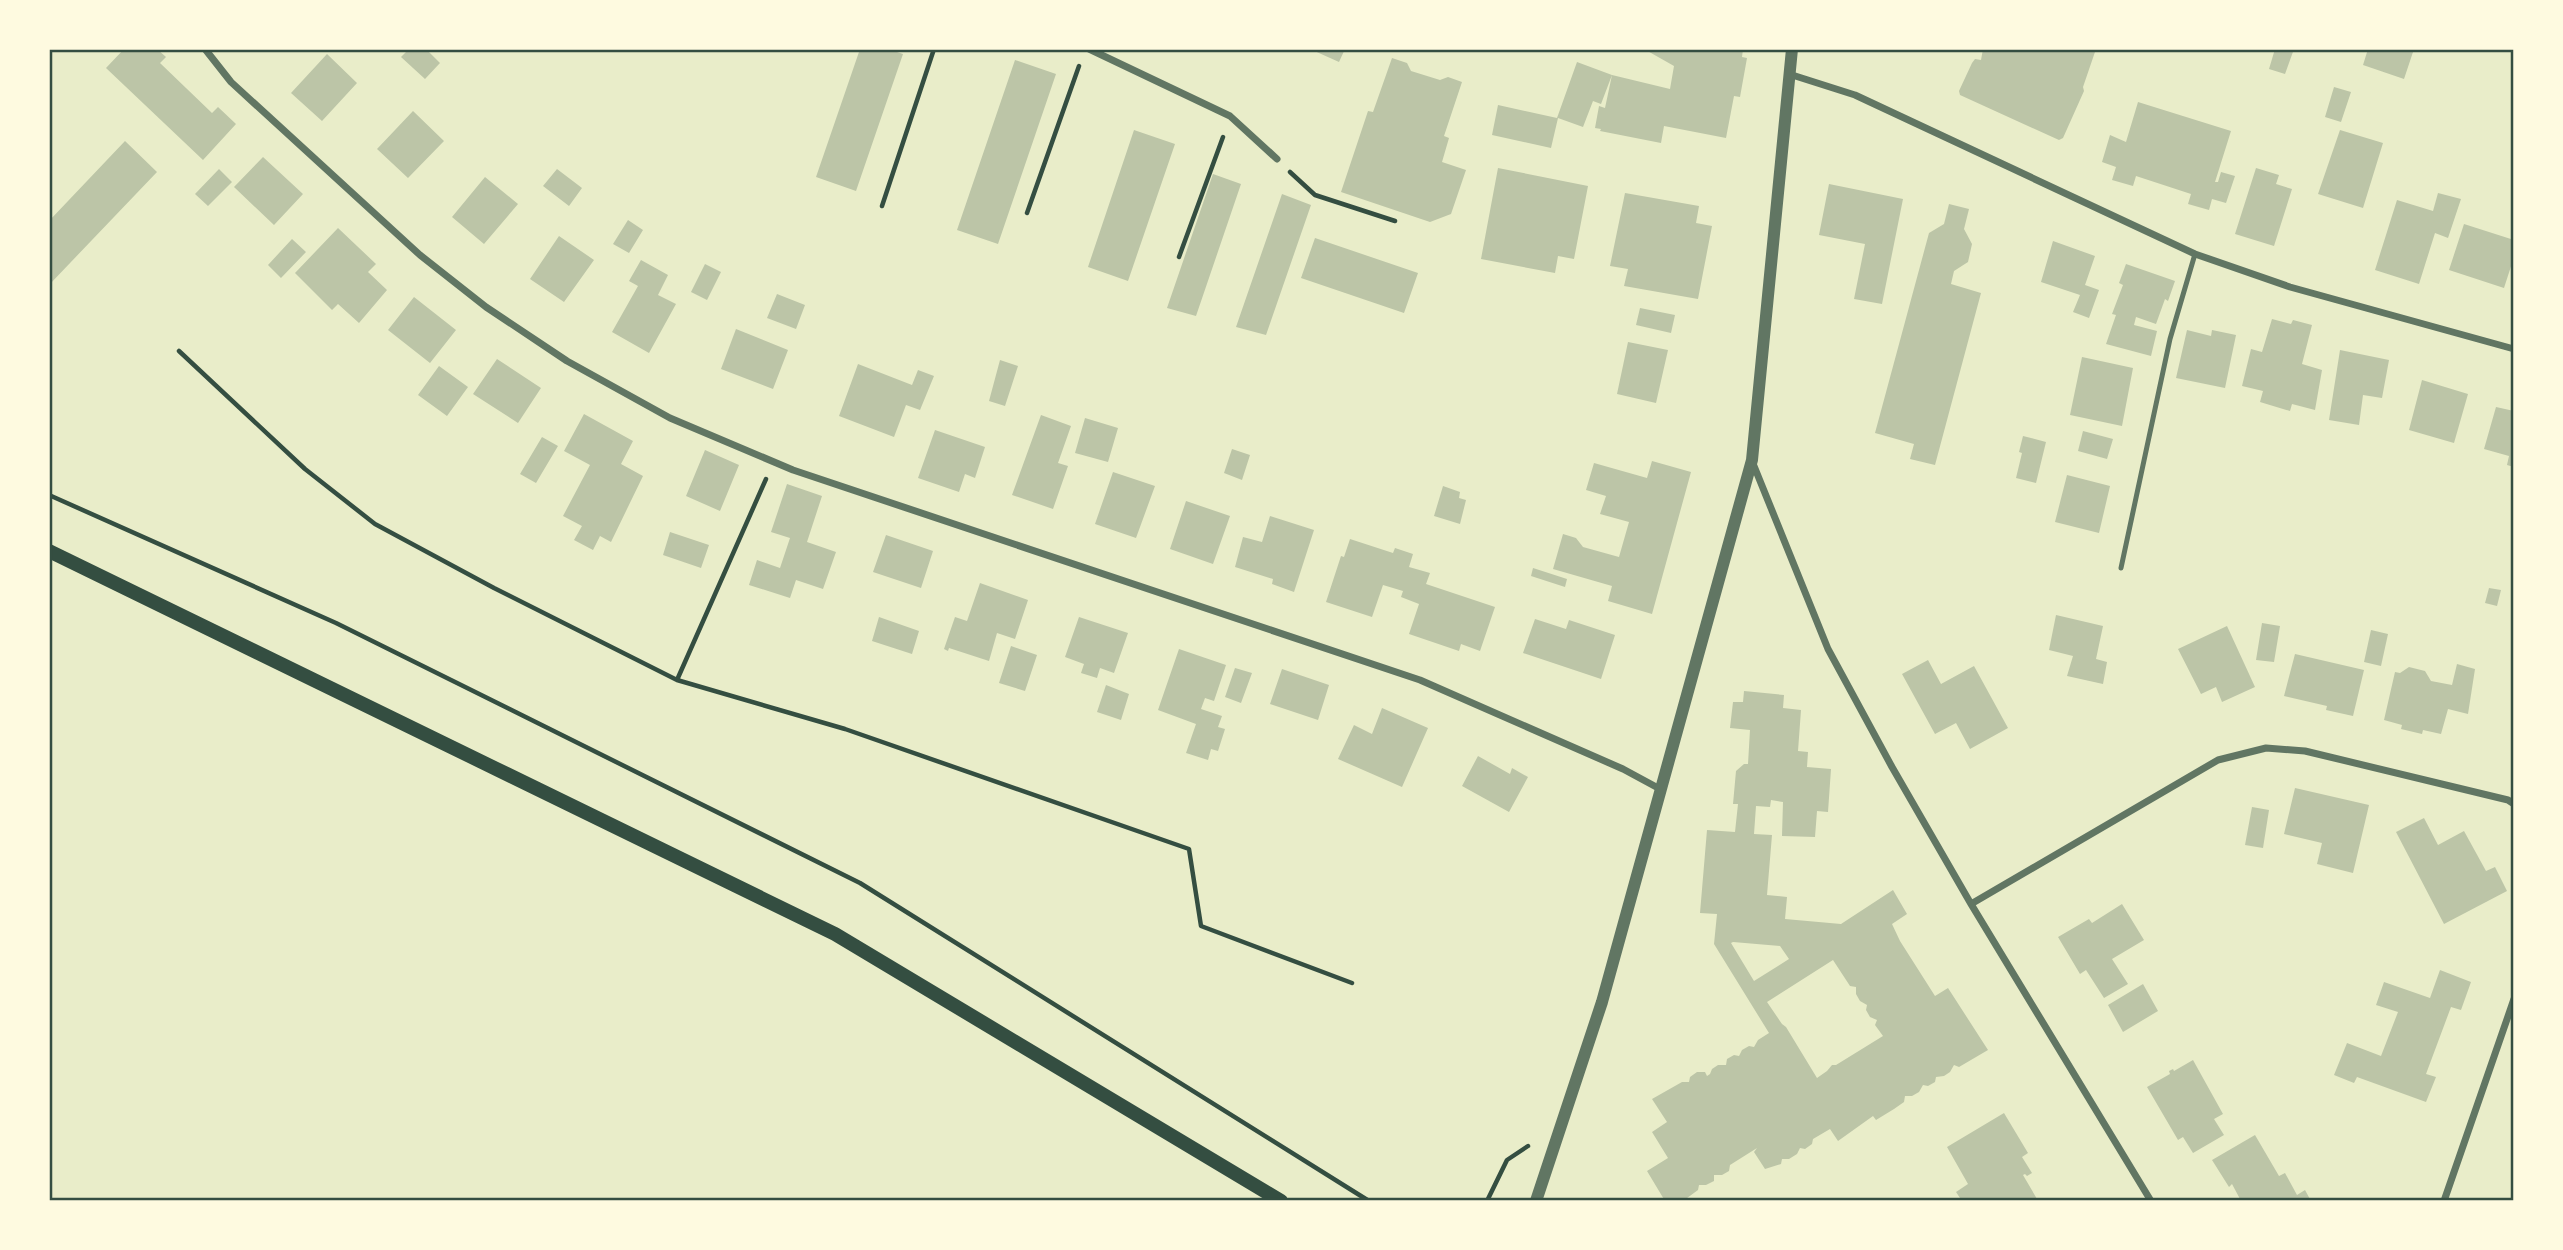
<svg xmlns="http://www.w3.org/2000/svg" width="2563" height="1250" viewBox="0 0 2563 1250" font-family="'Space Grotesk',sans-serif">
	<rect width="100%" height="100%" fill="#e9edc9"/>
	<path fill="#bcc5a7" fill-rule="evenodd" d="M124 49H157L166 57 160 63 212 113 218 107 236 124 203 160 106 68Z
		M409 49H426L440 63 425 79 401 57Z
		M860 49H888L903 54 856 191 816 177Z
		M1310 49H1345L1339 62Z
		M1644 49H1743L1742 57 1747 58 1740 97 1734 96 1726 138 1664 126 1661 143 1600 131 1601 129 1595 128 1599 106 1605 108 1612 75 1601 104 1593 101 1583 127 1558 118 1551 148 1492 135 1498 105 1557 118 1577 62 1612 75 1670 89 1674 66Z
		M1983 49H2096L2083 87 2084 91 2063 138 2059 140 1960 95 1959 91 1972 63 1975 59 1981 60Z
		M2275 49H2294L2285 74 2269 69Z
		M2368 49H2414L2404 79 2363 65Z
		M327 54 357 83 322 121 291 93Z
		M1392 58 1407 63 1411 71 1440 80 1448 77 1462 82 1444 136 1449 138 1442 162 1466 170 1451 214 1430 222 1341 192 1368 111 1373 112Z
		M1015 60 1056 74 998 244 957 230Z
		M2334 87 2351 92 2341 122 2325 117Z
		M2138 102 2231 131 2215 182H2218L2221 172 2235 176 2226 203 2212 199 2209 210 2188 204 2191 194 2136 176 2133 186 2112 180 2116 167 2102 162 2110 135 2126 142Z
		M413 111 444 141 408 178 377 149Z
		M1134 130 1175 144 1128 281 1088 267Z
		M2340 130 2383 143 2363 208 2318 194Z
		M125 141 157 172 49 285V221Z
		M263 157 303 194 274 225 234 187Z
		M1498 168 1588 186 1574 259 1558 256 1555 273 1481 259Z
		M2256 168 2279 175 2276 184 2292 189 2274 246 2235 234Z
		M219 169 232 182 208 206 195 194Z
		M557 169 582 188 569 206 543 186Z
		M1213 174 1241 184 1196 316 1167 308Z
		M485 177 518 204 484 244 452 217Z
		M1829 184 1903 199 1882 304 1854 299 1865 244 1819 235Z
		M1625 193 1699 206 1696 223 1712 226 1698 299 1624 286 1628 269 1610 266Z
		M2438 193 2461 199 2448 238 2435 233 2419 284 2375 270 2397 200 2433 211Z
		M1282 194 1311 205 1266 335 1236 327Z
		M1949 204 1969 209 1964 229 1972 244 1968 262 1954 271 1951 284 1981 293 1935 465 1910 459 1914 444 1875 433 1929 233 1944 224Z
		M628 220 643 230 629 253 613 244Z
		M2464 224 2514 240V257L2504 288 2449 270Z
		M338 228 376 264 368 272 387 290 359 323 338 304 332 310 295 273Z
		M559 236 594 260 564 302 530 279Z
		M1315 238 1418 273 1404 313 1301 278Z
		M292 239 306 252 281 278 268 265Z
		M2053 241 2095 256 2085 285 2099 290 2089 318 2073 312 2080 295 2041 282Z
		M641 260 668 275 658 295 676 304 649 353 612 332 638 286 629 281Z
		M705 264 721 272 707 300 691 292Z
		M2126 264 2175 281 2168 301 2165 299 2156 324 2136 317 2134 325 2157 331 2151 356 2106 344 2116 315 2112 314 2123 285 2119 283Z
		M777 294 805 305 796 329 767 318Z
		M414 297 456 330 430 363 388 330Z
		M1640 308 1675 315 1671 333 1636 325Z
		M2272 319 2291 324 2293 320 2312 325 2302 364 2322 370 2315 410 2292 404 2290 411 2260 402 2263 391 2242 386 2251 349 2262 352Z
		M736 329 788 350 773 389 721 369Z
		M2187 330 2211 336 2212 330 2236 335 2225 388 2176 378Z
		M1628 342 1668 350 1656 403 1617 394Z
		M2340 350 2389 360 2382 398 2363 395 2359 425 2329 420Z
		M2082 357 2133 368 2122 426 2070 415Z
		M497 359 541 388 518 423 473 394Z
		M1000 360 1018 366 1005 406 989 401Z
		M858 364 912 385 918 370 934 376 920 410 906 405 894 437 839 416Z
		M439 366 468 387 447 416 418 395Z
		M2422 380 2468 394 2454 443 2409 430Z
		M2496 407 2514 411V467L2507 465 2509 456 2484 449Z
		M584 414 633 441 621 464 643 476 611 542 600 536 593 550 574 540 582 526 563 516 590 465 564 451Z
		M1041 415 1071 426 1058 463 1068 466 1053 509 1012 495Z
		M1085 418 1118 428 1108 462 1075 453Z
		M935 430 985 447 975 478 965 474 959 492 918 478Z
		M2083 431 2113 439 2107 459 2078 451Z
		M2023 436 2046 442 2036 483 2016 478 2022 453 2019 452Z
		M542 437 558 446 536 483 520 474Z
		M1232 449 1250 455 1242 480 1224 473Z
		M705 450 739 465 720 511 686 496Z
		M1652 461 1691 472 1652 614 1608 601 1612 586 1553 569 1563 534 1576 538 1583 547 1619 557 1629 522 1600 514 1606 496 1586 490 1594 463 1647 478Z
		M1113 472 1155 486 1136 538 1095 524Z
		M2067 475 2110 486 2099 533 2055 522Z
		M787 484 822 496 807 542 836 552 823 589 796 580 790 598 749 585 757 560 780 568 790 538 771 532Z
		M1443 486 1460 492 1459 498 1466 500 1460 524 1434 516Z
		M1186 501 1230 516 1213 564 1170 549Z
		M1270 516 1314 530 1294 592 1272 584 1273 579 1235 567 1243 537 1262 542Z
		M670 532 709 545 701 568 663 555Z
		M886 535 933 551 921 588 873 572Z
		M1350 539 1393 553 1395 548 1413 554 1409 567 1430 573 1426 584 1495 607 1480 651 1461 644 1459 651 1409 634 1419 604 1401 597 1403 591 1383 585 1372 617 1326 602 1341 556 1344 557Z
		M1533 568 1567 579 1565 587 1531 576Z
		M980 583 1028 600 1015 639 997 633 989 661 949 648 948 651 944 649 955 617 967 621Z
		M2489 588 2501 590 2497 606 2485 603Z
		M2056 615 2103 626 2096 659 2107 662 2103 684 2067 676 2073 656 2049 650Z
		M879 617 919 631 912 654 872 641Z
		M1079 617 1128 633 1114 673 1100 668 1097 678 1081 673 1084 664 1065 657Z
		M1535 619 1566 629 1569 620 1615 635 1601 679 1523 653Z
		M2262 623 2280 626 2274 662 2256 660Z
		M2227 626 2255 687 2222 702 2216 687 2201 694 2178 649Z
		M2371 630 2388 634 2381 666 2364 662Z
		M1011 646 1037 655 1025 691 999 683Z
		M1179 649 1226 665 1214 701 1205 698 1201 709 1222 716 1218 727 1225 729 1218 751 1211 749 1208 760 1186 753 1196 724 1158 710Z
		M2295 654 2364 670 2353 716 2326 710 2327 706 2284 696Z
		M1928 660 1941 684 1974 666 2008 728 1970 749 1956 723 1935 734 1902 674Z
		M2457 664 2475 669 2468 714 2448 709 2441 734 2423 730 2422 734 2401 729 2402 725 2384 720 2395 672 2400 673 2409 667 2425 671 2431 681 2452 685Z
		M1235 668 1252 673 1241 703 1225 697Z
		M1282 669 1329 685 1318 720 1270 704Z
		M1106 685 1129 694 1121 720 1097 712Z
		M1744 691 1784 695 1783 708 1801 710 1798 751 1808 752 1807 767 1831 769 1828 812 1817 811 1815 837 1782 836 1783 802 1771 800 1770 807 1756 806 1754 834 1772 835 1767 895 1787 897 1785 919 1841 924 1893 890 1907 914 1892 924 1900 941 1935 996 1948 988 1988 1050 1959 1067 1954 1065 1950 1072 1944 1076 1936 1077 1935 1082 1928 1086 1923 1085 1919 1092 1912 1096H1905L1904 1102 1894 1109 1876 1120 1873 1116 1838 1141 1830 1129 1813 1139 1812 1144 1805 1149 1800 1148 1797 1154 1789 1159H1782L1781 1164 1765 1169 1754 1152 1757 1148 1730 1165 1729 1171 1722 1175H1714V1181L1706 1185H1699L1698 1190 1683 1201H1665L1647 1171 1668 1158 1652 1132 1667 1122 1652 1099 1682 1082H1689L1690 1077 1697 1072H1705L1707 1076 1710 1074 1712 1069 1718 1065H1726L1727 1059 1734 1055 1739 1056 1742 1050 1749 1046 1754 1047 1758 1040 1769 1033 1714 944 1717 914 1700 913 1707 830 1735 832 1738 804H1733L1736 771 1744 764H1748L1750 730 1730 728 1733 702H1743ZM1733 942 1780 946 1789 959 1754 981 1731 943ZM1833 960 1850 986 1856 987V994L1860 1001 1867 1005 1866 1010 1870 1017 1877 1020 1875 1025 1883 1036 1836 1065H1832L1827 1071 1817 1078 1786 1027 1782 1024 1767 1002Z
		M1382 708 1428 728 1402 787 1338 759 1354 725 1372 734Z
		M1478 756 1510 774 1512 768 1528 777 1509 812 1462 786Z
		M2295 788 2369 805 2353 873 2317 864 2322 843 2284 834Z
		M2252 807 2269 810 2263 848 2245 845Z
		M2424 818 2438 845 2464 831 2486 871 2495 867 2507 891 2444 924 2396 832Z
		M2122 904 2144 940 2112 959 2128 984 2104 998 2086 970 2080 974 2058 937 2089 919 2092 923Z
		M2440 970 2471 982 2461 1010 2451 1007 2426 1074 2436 1077 2426 1102 2357 1077 2354 1083 2334 1075 2347 1043 2381 1056 2398 1012 2376 1005 2384 982 2430 998Z
		M2143 984 2158 1011 2123 1032 2108 1005Z
		M2193 1060 2223 1114 2214 1119 2224 1135 2193 1153 2183 1137 2178 1140 2147 1087 2170 1074 2169 1071 2173 1069 2174 1071Z
		M2004 1113 2028 1153 2022 1157 2032 1173 2027 1176 2025 1174 2023 1175 2037 1199 2033 1201H1962L1956 1192 1968 1184 1947 1147Z
		M2255 1135 2279 1176 2285 1173 2297 1195 2305 1190 2311 1201H2236L2240 1199 2232 1184 2229 1187 2212 1160Z"/>
	<g fill="none" stroke-linecap="round" stroke-linejoin="round">
		<path stroke="#344e41" stroke-width="4.5" d="M1290 172 1315 195 1395 221
			M882 206 934 49
			M1027 213 1079 66
			M1179 257 1223 137
			M179 351 305 469 375 524 494 588 677 680 845 729 1189 849 1201 926 1352 983
			M49 495 336 623 860 883 1369 1201
			M677 680 766 479
			M1487 1201 1507 1160 1528 1146"/>
		<path stroke="#617663" stroke-width="5" d="M2121 568 2170 339 2195 254"/>
		<path stroke="#617663" stroke-width="7" d="M205 49 231 82 420 255 486 307 567 361 670 418 793 470 1420 680 1623 769 1660 789
			M1089 49 1230 116 1277 159
			M1789 74 1855 95 2195 254 2290 287 2514 349
			M1752 461 1828 649 1892 767 1971 904 2151 1201
			M1971 904 2218 760 2266 748 2305 751 2508 800 2514 804
			M2444 1201 2514 999"/>
		<path stroke="#617663" stroke-width="12" d="M1536 1201 1602 1002 1752 460 1792 49"/>
		<path stroke="#344e41" stroke-width="14" d="M49 551 835 934 1281 1201"/>
	</g>
	<rect width="2563" height="1250" fill="none" stroke="#fefae0" stroke-width="102"/>
	<rect x="51" y="51" width="2461" height="1148" fill="none" stroke="#344e41" stroke-width="2.5"/>
</svg>
